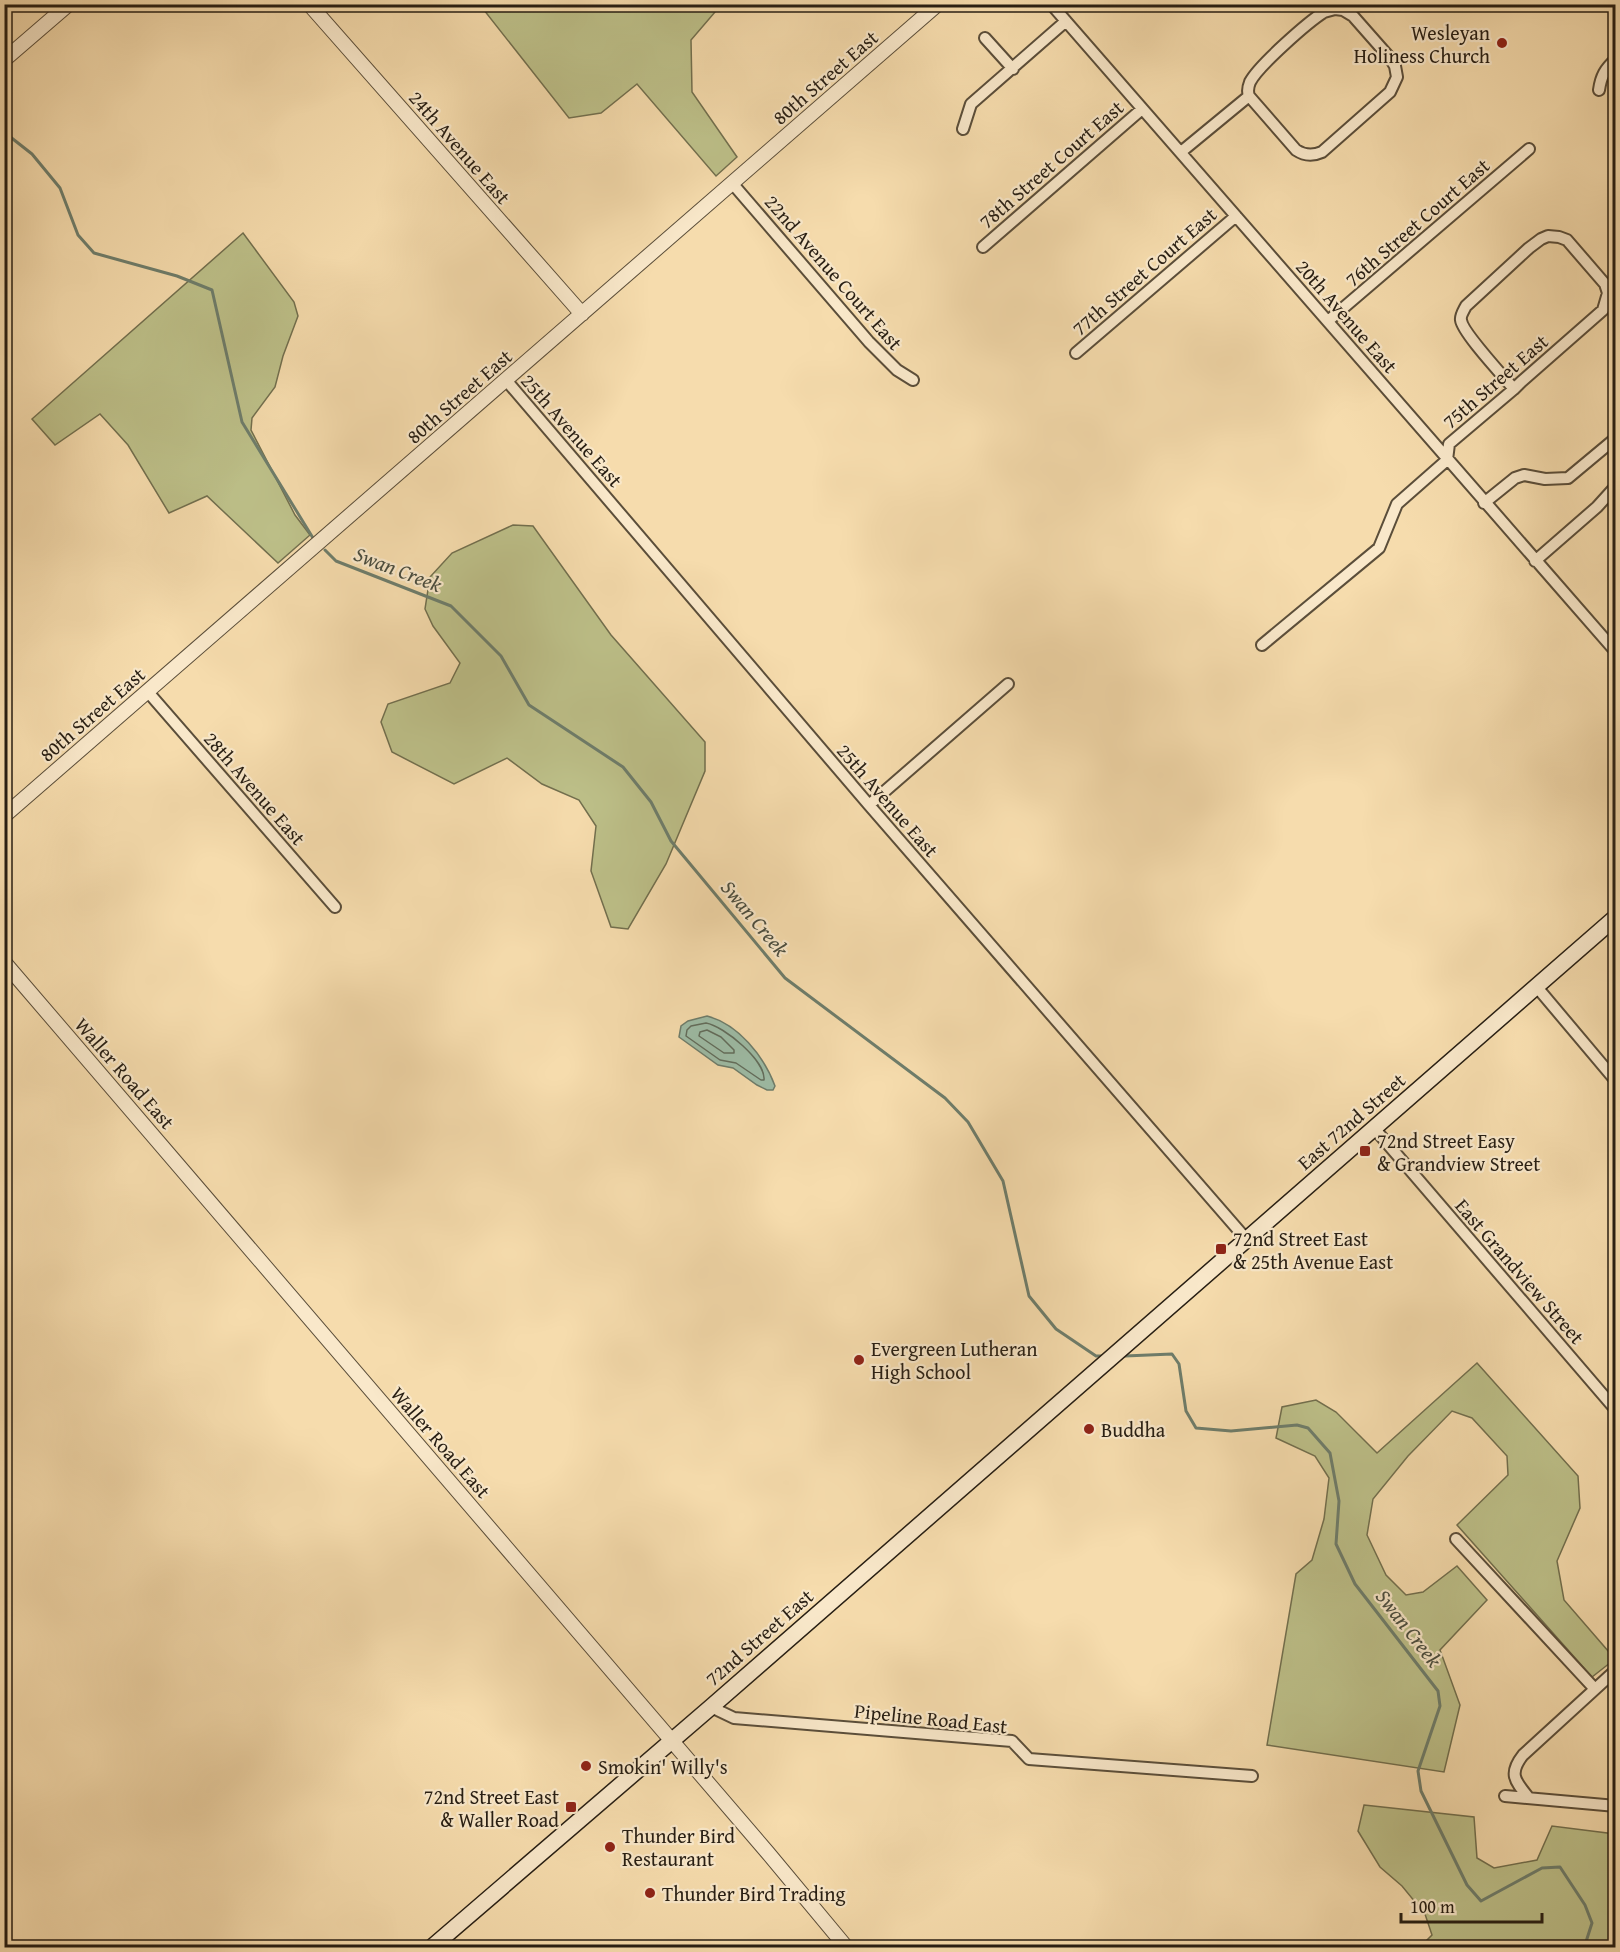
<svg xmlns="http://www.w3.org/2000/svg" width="1620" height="1952" viewBox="0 0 1620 1952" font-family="'Gentium Book Plus',serif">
	<rect width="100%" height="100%" fill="#f6dcad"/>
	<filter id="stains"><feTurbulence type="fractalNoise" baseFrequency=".00333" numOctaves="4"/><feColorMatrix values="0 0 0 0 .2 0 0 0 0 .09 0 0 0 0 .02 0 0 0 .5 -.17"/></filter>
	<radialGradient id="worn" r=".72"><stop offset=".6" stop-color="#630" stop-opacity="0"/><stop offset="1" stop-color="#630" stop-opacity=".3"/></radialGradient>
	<path fill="#bdc089" stroke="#726f4e" stroke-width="1.5" d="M480 5H721L691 40 692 92 737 157 716 176 637 84 601 113 569 118Z
		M243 233 294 302 298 316 283 356 275 387 252 418 251 430 295 515 310 535 278 563 207 496 169 513 128 445 100 414 55 445 32 419Z
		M513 525 533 526 611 635 705 742V771L666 864 628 929 611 927 591 871 596 826 579 800 542 784 507 758 454 784 392 752 381 722 388 704 450 683 460 663 433 626 425 609 430 577 452 553Z
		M1477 1363 1578 1476 1580 1508 1557 1561 1564 1600 1615 1659 1592 1677 1457 1525 1508 1475 1507 1456 1472 1418 1452 1411 1408 1456 1373 1499 1367 1535 1386 1575 1406 1595 1423 1592 1457 1566 1487 1600 1440 1650 1460 1705 1444 1772 1267 1745 1296 1574 1312 1560 1324 1519 1329 1478 1315 1456 1276 1438 1282 1407 1316 1400 1336 1412 1377 1453Z
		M1364 1805 1474 1817 1477 1858 1494 1868 1537 1860 1552 1826 1615 1834V1947H1420L1432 1935 1425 1914 1402 1886 1380 1867 1358 1831Z"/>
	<path fill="#9dbca6" stroke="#6e7d6b" stroke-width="1.5" d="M707 1016C738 1024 764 1056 775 1086L773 1090H767L757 1085 733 1068 718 1065 679 1037 681 1026 688 1021Z"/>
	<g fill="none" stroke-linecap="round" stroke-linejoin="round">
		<path stroke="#626d5c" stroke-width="1.5" d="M706 1023C724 1026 766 1061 764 1080H761L736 1063 720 1060 686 1036 687 1030 691 1026Z
			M707 1030 721 1037 734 1050V1053H724L699 1036 700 1032Z"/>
		<path stroke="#6e7d6b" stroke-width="3" d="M4 132 32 154 60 188 78 235 94 253 177 276 212 290 242 422 313 538
			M325 550 336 561 451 606 501 656 529 705 623 767 651 802 671 841 785 978 945 1098 968 1122 1003 1181 1029 1296 1056 1329 1096 1356H1102
			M1125 1356 1172 1354 1179 1364 1186 1411 1196 1428 1231 1431 1297 1425 1308 1428 1330 1453 1339 1501 1336 1544 1355 1584 1438 1691 1440 1706 1418 1771 1421 1791 1467 1885 1481 1901 1542 1868 1560 1867 1585 1905 1592 1923 1584 1948"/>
		<g stroke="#5b4e3a" stroke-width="14">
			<path id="minor" d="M1051 4 1616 652
				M985 38 1013 69
				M1599 90C1601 76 1605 69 1616 59
				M963 129 971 104 1066 21
				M1181 152 1249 96C1247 91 1248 87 1250 82 1258 66 1308 22 1324 12L1335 9 1343 10 1353 16 1390 58 1395 66 1397 77 1390 92 1322 152C1313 156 1305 156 1296 150L1249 96
				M732 183 869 342 897 370 913 380
				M983 247 1142 109
				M1328 321 1529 149
				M1076 353 1236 216
				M506 380 869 805 1247 1240
				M1484 503 1515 478 1524 475 1545 479 1568 478 1616 438
				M1535 561 1597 507 1616 486
				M1262 645 1379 548 1397 504 1447 460 1449 444 1514 389 1521 382 1603 310 1608 293 1605 284 1567 240 1559 237 1548 236 1541 239 1529 248 1466 306C1464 310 1460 316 1461 320 1462 332 1504 377 1514 389
				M148 692 335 907
				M869 805 1008 684
				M1536 986 1616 1081
				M1374 1128 1616 1410
				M1456 1539 1594 1688
				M711 1707 734 1718 1012 1741 1029 1759 1252 1776
				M1505 1796 1616 1806
				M1529 1798C1515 1781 1508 1774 1523 1755L1616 1670"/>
		</g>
		<g stroke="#5b4e3a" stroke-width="16">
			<path id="tertiary" d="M309 4 582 314
				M4 60 69 4
				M4 816 938 4
				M4 962 768 1853 847 1948"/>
		</g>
		<g stroke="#271e13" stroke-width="18">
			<path id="secondary" d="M431 1948 711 1707 1616 917"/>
		</g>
		<use href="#minor" stroke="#f9e8ca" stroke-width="10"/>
		<use href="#tertiary" stroke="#f9e8ca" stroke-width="14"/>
		<use href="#secondary" stroke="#f9e8ca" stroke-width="15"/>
	</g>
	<g fill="#8f2418" stroke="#f9e8ca" stroke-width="2">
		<circle cx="1502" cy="43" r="6"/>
		<rect x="1359" y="1145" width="12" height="12" rx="3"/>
		<rect x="1215" y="1243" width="12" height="12" rx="3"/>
		<circle cx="859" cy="1360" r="6"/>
		<circle cx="1089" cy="1429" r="6"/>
		<circle cx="586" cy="1766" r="6"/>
		<rect x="565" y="1801" width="12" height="12" rx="3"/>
		<circle cx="610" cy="1847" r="6"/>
		<circle cx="650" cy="1893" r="6"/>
	</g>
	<g text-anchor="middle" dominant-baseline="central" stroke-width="4.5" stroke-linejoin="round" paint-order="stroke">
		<g font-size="20" fill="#271e13" stroke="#f9e8ca" text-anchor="start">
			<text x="1490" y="32" text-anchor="end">Wesleyan<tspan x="1490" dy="23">Holiness Church</tspan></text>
			<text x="1377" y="1140">72nd Street Easy<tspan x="1377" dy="23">&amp; Grandview Street</tspan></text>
			<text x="1233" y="1238">72nd Street East<tspan x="1233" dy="23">&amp; 25th Avenue East</tspan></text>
			<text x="871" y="1348">Evergreen Lutheran<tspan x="871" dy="23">High School</tspan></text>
			<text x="1101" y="1429">Buddha</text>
			<text x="598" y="1766">Smokin' Willy's</text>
			<text x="559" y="1796" text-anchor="end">72nd Street East<tspan x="559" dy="23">&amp; Waller Road</tspan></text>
			<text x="622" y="1835">Thunder Bird<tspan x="622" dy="23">Restaurant</tspan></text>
			<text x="662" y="1893">Thunder Bird Trading</text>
		</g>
		<g font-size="20" fill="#271e13" stroke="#f9e8ca">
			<text transform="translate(825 77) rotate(-41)">80th Street East</text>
			<text transform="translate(460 147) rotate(49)">24th Avenue East</text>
			<text transform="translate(1051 164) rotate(-41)">78th Street Court East</text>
			<text transform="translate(1417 222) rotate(-41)">76th Street Court East</text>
			<text transform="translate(1144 271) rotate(-41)">77th Street Court East</text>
			<text transform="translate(834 272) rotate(49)">22nd Avenue Court East</text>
			<text transform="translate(1347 316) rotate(49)">20th Avenue East</text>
			<text transform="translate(1495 381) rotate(-41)">75th Street East</text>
			<text transform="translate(459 396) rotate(-41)">80th Street East</text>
			<text transform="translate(572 430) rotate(49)">25th Avenue East</text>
			<text transform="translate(92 714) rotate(-41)">80th Street East</text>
			<text transform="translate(255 788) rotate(49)">28th Avenue East</text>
			<text transform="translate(888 800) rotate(49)">25th Avenue East</text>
			<text transform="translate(125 1073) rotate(49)">Waller Road East</text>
			<text transform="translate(1351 1121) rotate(-41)">East 72nd Street</text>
			<text transform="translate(1520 1271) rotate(49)">East Grandview Street</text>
			<text transform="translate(441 1442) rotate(49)">Waller Road East</text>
			<text transform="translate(759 1637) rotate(-41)">72nd Street East</text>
			<text transform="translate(931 1718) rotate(6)">Pipeline Road East</text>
		</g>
		<g font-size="21" font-style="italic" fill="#4a4d3f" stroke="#f9e8ca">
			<text transform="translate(398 569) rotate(21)">Swan Creek</text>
			<text transform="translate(755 918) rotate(50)">Swan Creek</text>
			<text transform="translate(1409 1628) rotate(52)">Swan Creek</text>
		</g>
	</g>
	<rect width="1620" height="1952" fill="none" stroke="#f6dcad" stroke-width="24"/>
	<rect x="6" y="6" width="1608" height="1940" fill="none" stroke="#271e13" stroke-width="3"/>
	<rect x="12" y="12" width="1596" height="1928" fill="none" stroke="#271e13" stroke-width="1.5"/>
	<path d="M1401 1913v9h141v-9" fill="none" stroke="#271e13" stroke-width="3"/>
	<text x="1410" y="1913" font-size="18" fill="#271e13" stroke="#f9e8ca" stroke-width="4.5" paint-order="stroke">100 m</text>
	<rect width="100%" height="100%" filter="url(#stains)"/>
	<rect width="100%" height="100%" fill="url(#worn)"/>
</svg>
